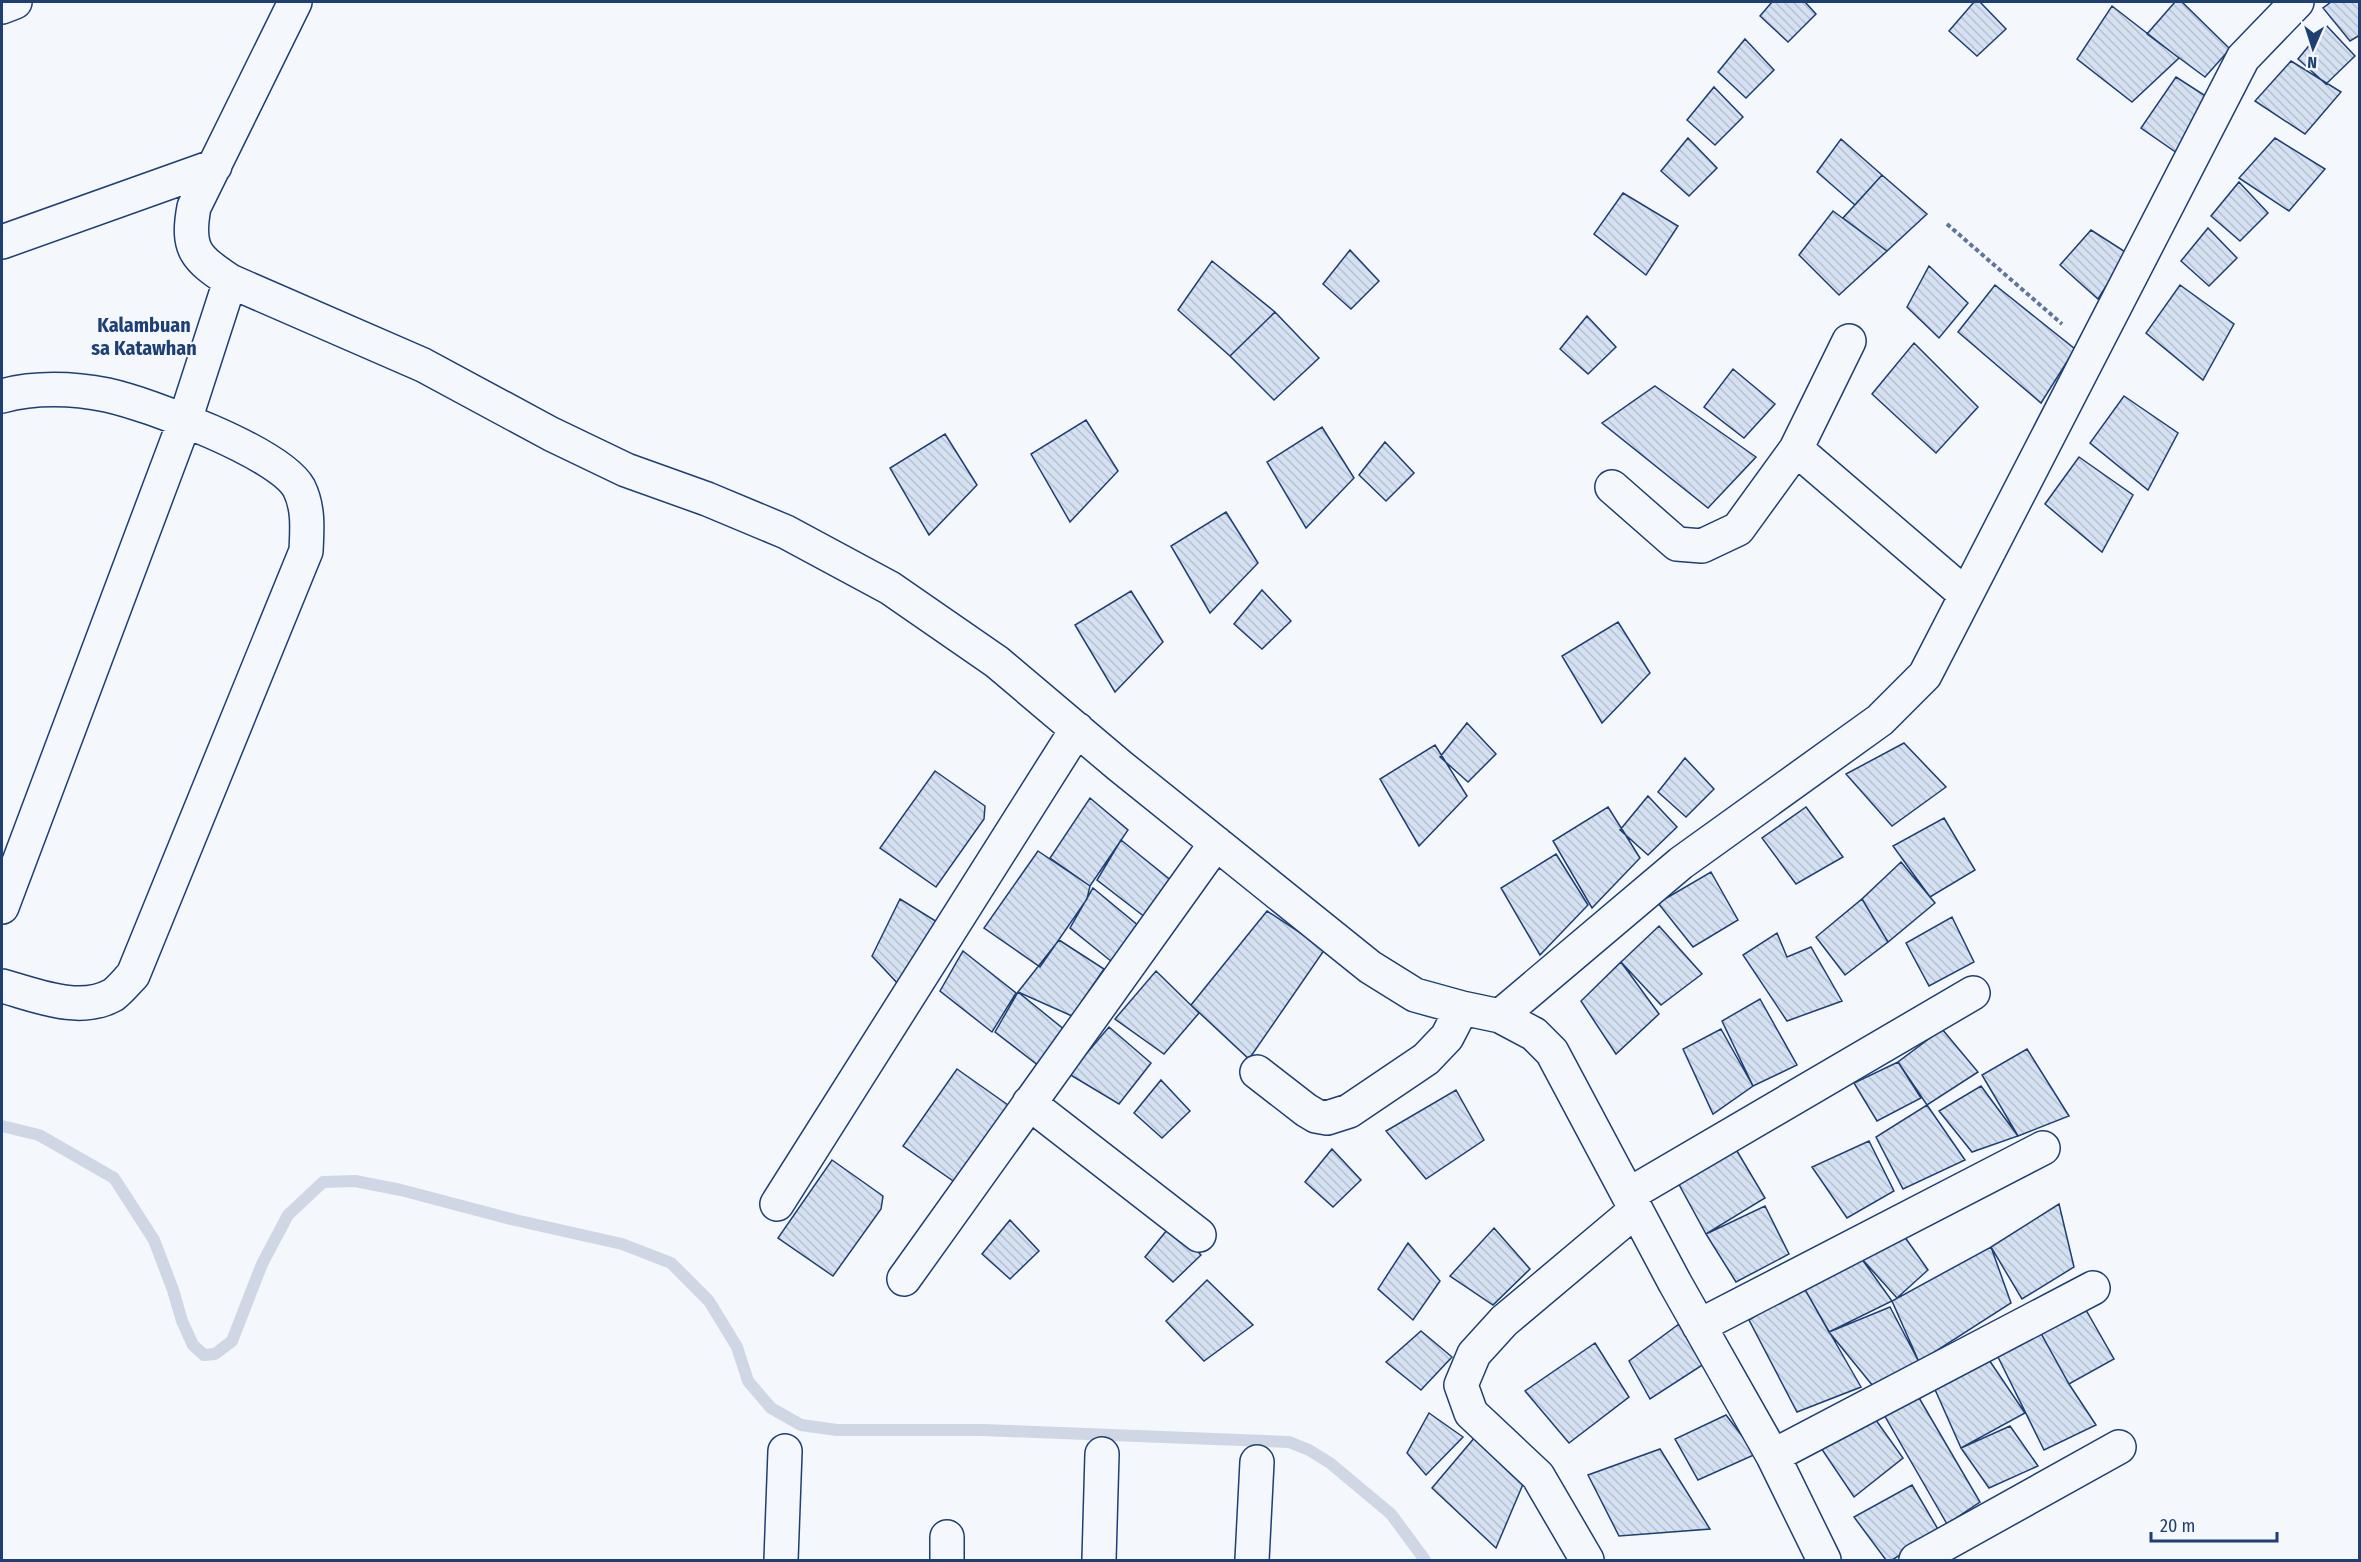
<svg xmlns="http://www.w3.org/2000/svg" width="2361" height="1562" viewBox="0 0 2361 1562" font-family="'Fira Sans Condensed',sans-serif">
	<defs>
		<pattern id="building-back-hatch" width="6" height="6" patternUnits="userSpaceOnUse" patternTransform="scale(1.5)"><rect width="6" height="6" fill="#d5e0f0"/><path d="M-1 5l2 2M0 0l6 6M5-1l2 2" fill="none" stroke="#b6c1d1"/></pattern>
	</defs>
	<rect width="100%" height="100%" fill="#f4f7fb"/>
	<g fill="none" stroke-linecap="round" stroke-linejoin="round">
		<path stroke="#cfd7e4" stroke-width="12" d="M2 1126 39 1135 114 1178 154 1240 173 1290 182 1321 193 1345 204 1355 215 1354 232 1341 262 1264 288 1215 323 1182 355 1181 401 1190 515 1220 622 1244 671 1263 709 1301 737 1347 748 1381 771 1408 801 1425 837 1430H983L1289 1442 1309 1450 1330 1463 1391 1514 1425 1560"/>
	</g>
	<path fill="url(#building-back-hatch)" stroke="#1d3f73" stroke-width="1.5" d="M1772 2H1805L1816 14 1788 42 1760 16Z
		M1974 2H1980L2006 29 1977 56 1949 31Z
		M2175 2H2182L2230 49 2205 77 2147 34Z
		M2331 2H2360V35L2350 41 2323 8Z
		M2112 6 2179 58 2132 102 2077 59Z
		M2326 25 2355 56 2326 84 2298 59Z
		M1745 39 1774 70 1746 98 1718 72Z
		M2291 61 2341 92 2305 134 2255 101Z
		M2176 77 2218 104 2187 160 2141 128Z
		M1714 87 1743 117 1715 145 1687 120Z
		M1688 138 1717 168 1689 196 1661 171Z
		M2275 138 2325 169 2289 211 2239 178Z
		M1841 139 1882 175 1855 205 1817 172Z
		M1882 175 1927 214 1887 251 1843 218Z
		M2239 182 2268 213 2240 241 2211 216Z
		M1623 193 1678 226 1646 275 1594 234Z
		M1833 211 1887 251 1839 295 1799 255Z
		M2208 228 2237 258 2209 286 2181 261Z
		M2091 230 2127 253 2098 299 2060 265Z
		M1350 250 1379 281 1351 309 1323 284Z
		M1212 261 1275 312 1230 356 1178 310Z
		M1929 266 1968 303 1939 338 1907 307Z
		M1995 285 2075 349 2041 403 1958 332Z
		M2180 285 2234 324 2203 380 2146 333Z
		M1275 312 1319 358 1274 400 1230 356Z
		M1587 316 1616 347 1588 374 1560 349Z
		M1914 343 1978 407 1936 453 1872 394Z
		M1733 369 1775 404 1744 438 1704 407Z
		M1655 386 1756 457 1708 508 1602 423Z
		M2124 396 2178 433 2148 490 2090 443Z
		M1086 420 1118 471 1070 522 1031 454Z
		M1322 427 1354 478 1306 528 1267 462Z
		M945 434 977 485 929 535 890 468Z
		M1385 442 1414 473 1386 501 1359 475Z
		M2079 457 2133 495 2102 552 2045 504Z
		M1226 512 1258 563 1210 613 1171 546Z
		M1262 590 1291 621 1262 649 1234 624Z
		M1131 591 1163 642 1115 692 1075 625Z
		M1618 622 1650 673 1602 723 1562 656Z
		M1467 723 1496 754 1468 782 1440 757Z
		M1904 743 1946 787 1892 826 1846 774Z
		M1435 745 1467 796 1419 846 1380 779Z
		M1685 758 1714 789 1686 817 1658 792Z
		M935 771 985 806 984 819 936 887 880 848Z
		M1648 796 1677 827 1648 855 1620 830Z
		M1090 798 1128 830 1090 886 1050 858Z
		M1608 807 1640 858 1592 908 1553 841Z
		M1806 807 1843 857 1796 884 1762 838Z
		M1944 818 1975 870 1930 897 1893 846Z
		M1121 840 1173 882 1150 921 1097 880Z
		M1038 851 1090 886 1087 899 1040 967 984 928Z
		M1556 854 1588 905 1540 955 1501 888Z
		M1901 862 1935 903 1888 942 1862 899Z
		M1711 872 1738 920 1693 947 1658 903Z
		M1093 888 1146 932 1122 970 1070 928Z
		M900 899 942 925 900 986 872 956Z
		M1862 899 1888 942 1845 975 1816 937Z
		M1267 911 1325 949 1249 1059 1191 1005Z
		M1952 917 1974 962 1929 986 1906 943Z
		M1659 926 1702 974 1661 1005 1621 962Z
		M1777 933 1787 957 1811 947 1842 1001 1787 1021 1743 955Z
		M1059 940 1104 969 1072 1016 1018 992Z
		M963 951 1016 993 992 1032 940 991Z
		M1621 962 1659 1014 1616 1054 1581 1001Z
		M1156 971 1199 1013 1164 1054 1115 1019Z
		M1018 992 1071 1035 1048 1073 995 1032Z
		M1760 999 1797 1065 1753 1086 1722 1021Z
		M1109 1027 1151 1063 1119 1104 1069 1074Z
		M1721 1029 1753 1086 1713 1114 1683 1049Z
		M1942 1029 1978 1072 1927 1105 1898 1062Z
		M2027 1049 2069 1116 2018 1136 1982 1075Z
		M1898 1062 1921 1098 1877 1121 1854 1083Z
		M957 1069 1008 1105 1006 1118 959 1185 903 1146Z
		M1161 1080 1190 1111 1162 1138 1134 1113Z
		M1981 1086 2018 1136 1972 1152 1939 1111Z
		M1456 1090 1484 1140 1426 1179 1386 1131Z
		M1927 1105 1965 1160 1903 1189 1876 1137Z
		M1869 1141 1894 1191 1847 1218 1812 1167Z
		M1734 1146 1765 1198 1706 1234 1676 1179Z
		M1332 1149 1361 1180 1333 1207 1305 1182Z
		M832 1160 883 1196 881 1209 833 1276 778 1238Z
		M2059 1204 2074 1267 2022 1299 1991 1247Z
		M1765 1206 1789 1254 1736 1282 1706 1234Z
		M1010 1220 1039 1251 1010 1279 982 1254Z
		M1172 1224 1201 1255 1173 1282 1145 1257Z
		M1494 1228 1530 1269 1493 1305 1450 1276Z
		M1902 1233 1928 1270 1897 1298 1861 1258Z
		M1408 1243 1440 1281 1413 1320 1378 1289Z
		M1991 1247 2011 1303 1919 1362 1892 1301Z
		M1861 1258 1892 1301 1829 1332 1803 1286Z
		M1207 1280 1253 1325 1204 1361 1166 1321Z
		M1803 1286 1861 1387 1797 1412 1749 1320Z
		M2082 1303 2114 1359 2069 1384 2038 1328Z
		M1890 1307 1919 1362 1873 1386 1829 1332Z
		M1679 1324 1707 1362 1650 1399 1629 1361Z
		M2038 1328 2069 1384 2096 1425 2044 1450 1998 1357Z
		M1421 1331 1452 1357 1421 1390 1386 1362Z
		M1595 1343 1629 1397 1569 1443 1525 1391Z
		M1985 1354 2025 1413 1961 1448 1933 1385Z
		M1915 1391 1980 1502 1947 1524 1883 1413Z
		M1429 1413 1463 1437 1426 1475 1407 1453Z
		M1726 1415 1756 1454 1698 1480 1675 1439Z
		M1873 1416 1903 1458 1854 1497 1819 1445Z
		M1492 1417 1532 1463 1496 1548 1432 1488Z
		M2010 1426 2038 1466 1989 1488 1961 1448Z
		M1660 1449 1710 1529 1619 1536 1588 1475Z
		M1912 1485 1939 1531 1892 1560H1886L1854 1517Z"/>
	<g fill="none" stroke-linecap="round" stroke-linejoin="round">
		<g stroke="#1d3f73" stroke-width="36">
			<path id="street" d="M295 2 194 207C186 250 196 258 230 281L423 365 551 434 626 470 707 499 786 532 890 588 997 662 1120 766 1370 967 1415 995 1462 1008 1500 1016 1534 1034 1552 1052 1675 1283 1773 1456 1824 1560
				M2 7 15 2
				M2 242 215 166
				M1849 341 1796 449 1966 595
				M2 396C34 387 73 388 107 395 148 404 279 452 299 488 309 508 307 530 306 551L133 975C127 981 120 990 113 995 79 1014 36 995 2 986
				M1612 487 1677 544 1702 546 1738 529 1796 449
				M2 907 185 420 230 281
				M1500 1016 1681 863 1880 720 1925 675 2243 58 2297 2
				M1257 1072 1306 1110 1316 1116 1327 1118 1349 1111 1426 1059 1447 1037 1462 1008
				M1029 1103 1199 1235
				M1628 1195 1973 993
				M777 1204 1077 729
				M904 1279 1216 843
				M1699 1326 2043 1148
				M1773 1456 2093 1288
				M781 1560 785 1451
				M947 1560V1537
				M1099 1560 1102 1454
				M1252 1560 1257 1462
				M1587 1560 1538 1476 1471 1413 1461 1385 1474 1354 1504 1321 1636 1210
				M1916 1560 2119 1447"/>
		</g>
		<path stroke="#5e769c" stroke-width="4" stroke-dasharray="4.5 3" stroke-linecap="butt" d="M1947 224 2062 324"/>
		<use href="#street" stroke="#f4f7fb" stroke-width="33"/>
	</g>
	<g text-anchor="middle" dominant-baseline="central" stroke-width="4.5" stroke-linejoin="round" paint-order="stroke">
		<g font-size="20" font-weight="bold" fill="#1d3f73" stroke="#f4f7fb">
			<text x="144" y="325">Kalambuan<tspan x="144" dy="23">sa Katawhan</tspan></text>
		</g>
	</g>
	<rect width="2361" height="1562" fill="none" stroke="#1d3f73" stroke-width="6"/>
	<g transform="translate(2313 48) rotate(183)" stroke="#f4f7fb" stroke-width="4.5" paint-order="stroke">
	<path d="M0-4.5L10 22L0 15L-10 22Z" fill="#1d3f73"/>
	<text y="-9" font-size="16" font-weight="bold" text-anchor="middle" fill="#1d3f73">N</text>
	</g>
	<path d="M2151 1532v9h126v-9" fill="none" stroke="#1d3f73" stroke-width="3"/>
	<text x="2160" y="1532" font-size="18" fill="#1d3f73" stroke="#f4f7fb" stroke-width="4.5" paint-order="stroke">20 m</text>
</svg>
